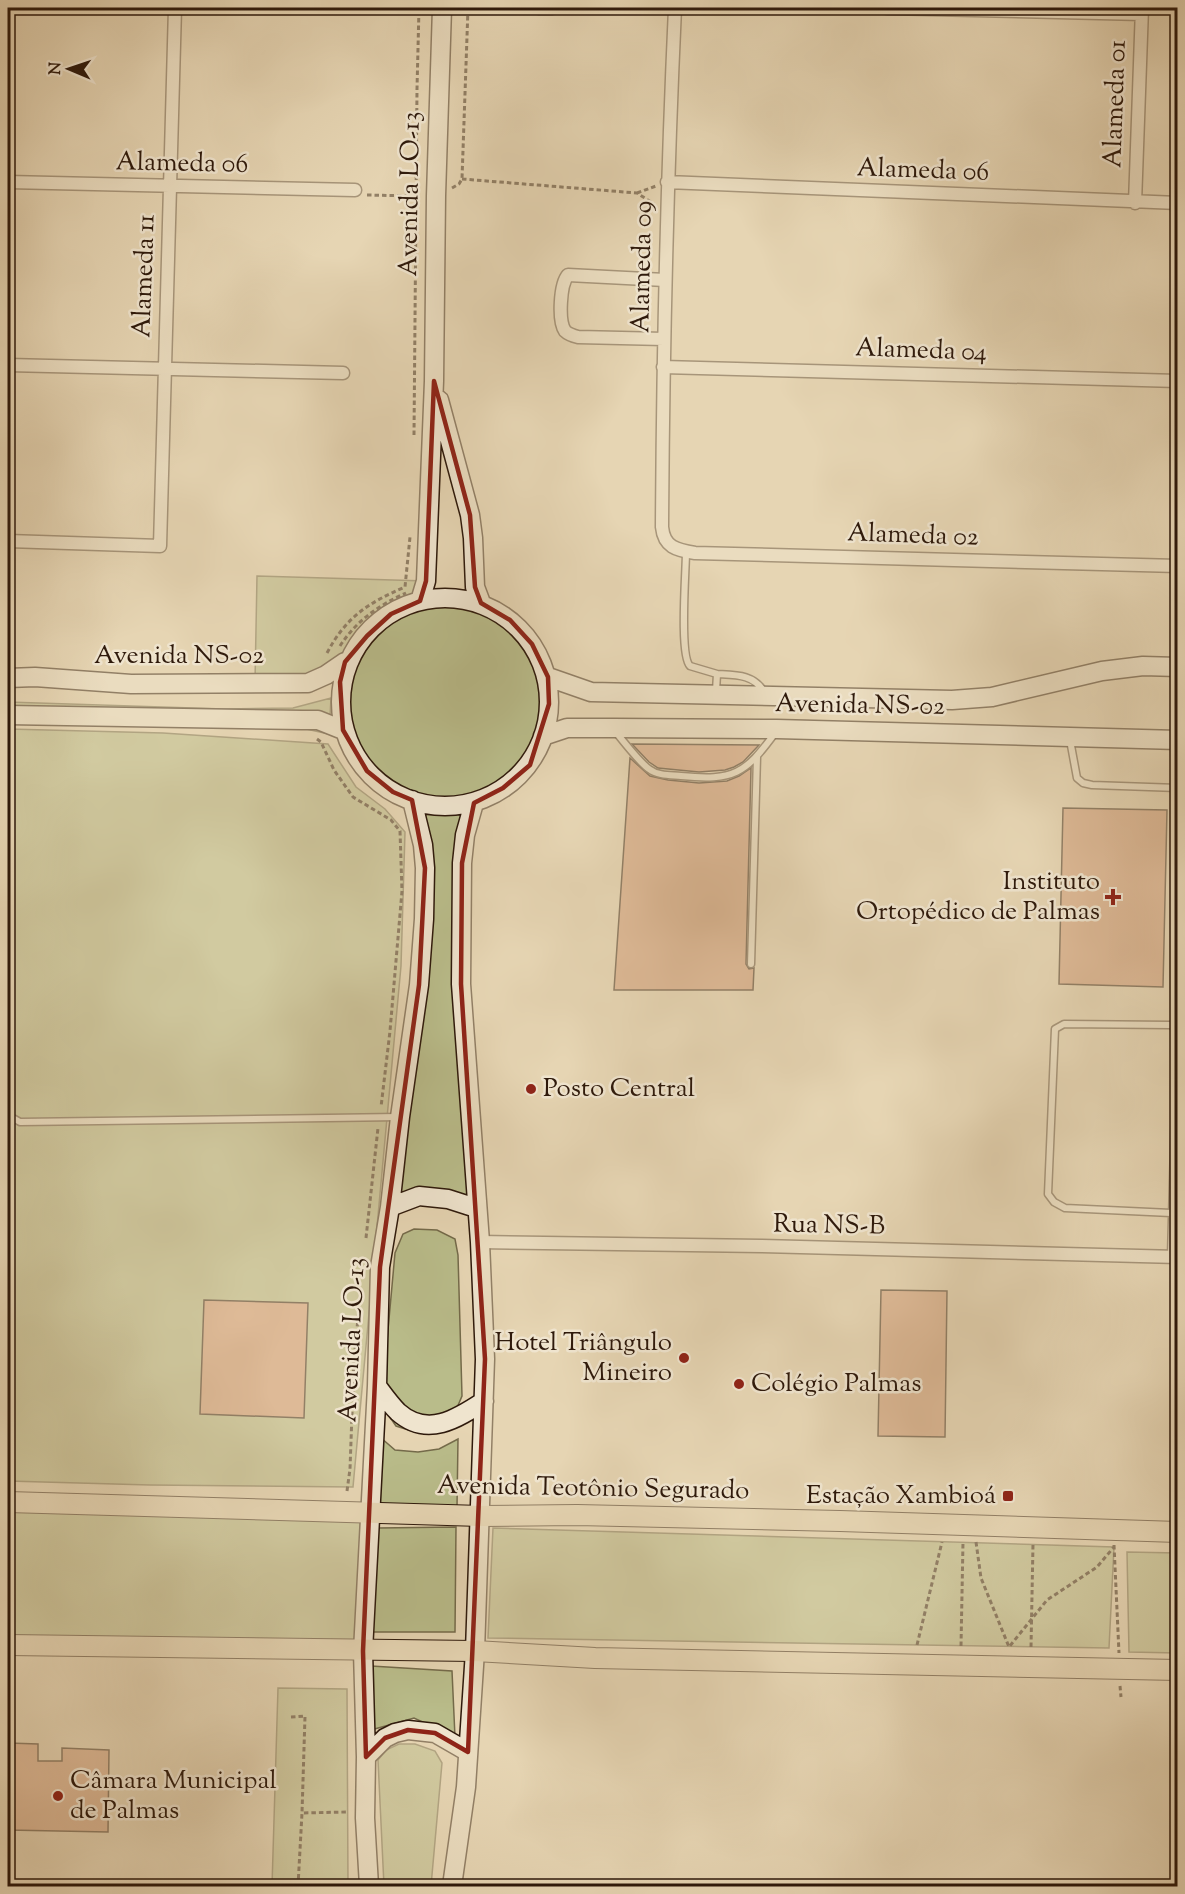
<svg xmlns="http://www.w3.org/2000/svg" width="1185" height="1894" viewBox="0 0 1185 1894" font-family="'Sorts Mill Goudy',serif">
	<rect width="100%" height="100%" fill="#e6d5b3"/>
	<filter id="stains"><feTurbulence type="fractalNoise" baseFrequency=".00333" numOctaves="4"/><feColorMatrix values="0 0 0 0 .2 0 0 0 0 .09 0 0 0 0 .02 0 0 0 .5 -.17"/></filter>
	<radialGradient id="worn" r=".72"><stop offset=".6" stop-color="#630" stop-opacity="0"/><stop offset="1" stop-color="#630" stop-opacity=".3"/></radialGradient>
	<path fill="#b9bc8a" stroke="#746a4a" stroke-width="1.5" d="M257 576 426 581 420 601 452 598 510 620 540 656 548 677 543 736 503 788 474 803 462 878 476 1208 434 1197 400 1206V1117L426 956 412 800 367 771 343 730 345 663 326 675 255 682Z
		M331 698 329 734 279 723 8 714V702L224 709 293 708Z
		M8 729 163 733 328 744 356 787 385 809 405 832 401 966 353 1487 150 1485 8 1481Z
		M414 1229 437 1230 455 1239 458 1255 462 1396 453 1417 415 1432 396 1426 385 1410 382 1396 395 1253 403 1234Z
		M380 1437 395 1450 418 1452 439 1449 458 1439 457 1507 379 1506Z
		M8 1502 370 1512 356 1648 8 1642Z
		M456 1527 455 1632H372L378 1528Z
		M493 1528 1114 1547 1109 1648 488 1638Z
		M1127 1552 1177 1553V1653L1129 1652Z
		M371 1666 452 1671 455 1737 414 1718 371 1730Z
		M278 1688 347 1689 348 1886H272Z
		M399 1744H415L435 1751 442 1763 431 1886H384L378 1760 386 1750Z"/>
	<path fill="#d59977" stroke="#2e190b" stroke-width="1.5" d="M632 744 759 745 743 762 734 767 725 770 699 772 658 768 649 762Z
		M630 758 650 776 668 780 699 783 727 781 739 776 751 768 746 964 749 969 754 968 753 990H614Z
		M1063 808 1167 810 1163 987 1059 984Z
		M881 1290 947 1291 945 1437 878 1436Z
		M204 1300 308 1303 304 1418 200 1414Z
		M8 1743 38 1744V1761H62V1748L109 1750 108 1832 8 1830Z"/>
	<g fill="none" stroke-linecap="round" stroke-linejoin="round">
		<g stroke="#5c4835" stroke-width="9">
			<path id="lane" d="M686 552C686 571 679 655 690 666L717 674 716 691
				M717 674C735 675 754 674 764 692
				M615 731C623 741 640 763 649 769 658 776 671 775 681 776 734 781 745 774 775 733
				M1070 740 1077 778 1083 783 1092 785 1178 788
				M1178 898 1175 943 1178 949
				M751 964 757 757
				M8 1109 11 1117 20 1122 399 1117
				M1171 1257 1177 1031 1171 1025 1064 1024 1055 1029 1048 1194 1054 1202 1065 1208 1171 1213"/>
		</g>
		<g stroke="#5c4835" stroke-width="15">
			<path id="street" d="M539 8H552
				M675 8C667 181 663 353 662 527 664 547 676 550 695 553L1178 566
				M887 8 1142 14
				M8 182 355 190
				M667 182 1178 203
				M1135 203 1142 8
				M664 339 578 337C574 336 568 334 565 331 558 321 560 284 568 275L665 280
				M8 365 343 373
				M663 367 1178 381
				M8 541 160 546 175 8
				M480 1242 762 1246 1178 1257"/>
		</g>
		<g stroke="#2e190b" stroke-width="21">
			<path id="secondary" d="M439 400 470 515 473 538 475 587 481 603
				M341 702a104 104 0 1 1 208 0a104 104 0 1 1-208 0Z
				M420 601 426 581 434 381 436 196 442 8
				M548 677 591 692 952 700 992 697 1102 671 1143 666 1178 667
				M8 678 35 677 131 684 308 683 326 675 345 662
				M8 715 302 720H318L343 730
				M543 736 567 728H613L777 729 1178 740
				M390 1207 419 1196 448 1199 476 1208
				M377 1386C383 1394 390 1404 398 1412 427 1438 457 1419 484 1401
				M366 1757 385 1738 395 1733 408 1730 435 1733 468 1752
				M369 1886 365 1818 366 1757 363 1651 377 1386 380 1267 390 1207 400 1117 419 985 424 919 425 868 423 845 412 800
				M452 1886 466 1787 475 1651 485 1359 480 1242 461 984 462 863 465 835 474 803"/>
		</g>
		<g stroke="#2e190b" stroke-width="22">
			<path id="primary" d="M8 1502 481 1516 577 1515 840 1521 1178 1532
				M8 1645 475 1651 595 1658 1178 1670"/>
		</g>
		<path stroke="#2e190b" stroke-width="3" stroke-dasharray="4.5 3" stroke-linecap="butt" d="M462 179 637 193 654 204
			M452 188 459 184 462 179 468 8
			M637 193 656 186
			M367 195 417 196
			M414 435 417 89 419 8
			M340 646C356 621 379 605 406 593
			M327 653C346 617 368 603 405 587L410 537
			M317 739 321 742 334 770 353 797 391 820 400 831 402 891 390 1031 381 1107
			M366 1238 378 1128
			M347 1491 350 1469 354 1358 361 1289
			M976 1542 981 1578 1009 1647 1047 1600 1097 1567 1114 1547
			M1114 1545 1119 1653
			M917 1645 942 1542
			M961 1646 963 1542
			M1031 1647 1033 1544
			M1120 1686 1121 1697
			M291 1717 305 1716 302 1813
			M298 1886 302 1813 347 1812"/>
		<use href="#lane" stroke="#efe4ce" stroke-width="6"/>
		<use href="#street" stroke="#efe4ce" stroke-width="12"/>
		<use href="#secondary" stroke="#efe4ce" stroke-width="18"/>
		<use href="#primary" stroke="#e6d5b3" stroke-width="20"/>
	</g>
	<path d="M0 0H1185V1894H0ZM434 381 470 515 475 587 481 603 510 620 532 644 548 677 549 704 530 765 503 788 474 803 462 863 461 984 485 1359 468 1752 435 1733 408 1730 385 1738 366 1757 363 1651 380 1267 419 985 425 868 412 800 393 792 367 771 343 730 340 682 345 662 367 636 391 614 420 601 426 581Z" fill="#e6d5b3" fill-opacity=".55" fill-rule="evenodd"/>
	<path fill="none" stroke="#8f2418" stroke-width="4.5" stroke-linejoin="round" d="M434 381 470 515 475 587 481 603 510 620 532 644 548 677 549 704 530 765 503 788 474 803 462 863 461 984 485 1359 468 1752 435 1733 408 1730 385 1738 366 1757 363 1651 380 1267 419 985 425 868 412 800 393 792 367 771 343 730 340 682 345 662 367 636 391 614 420 601 426 581Z"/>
	<g fill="#8f2418" stroke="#efe4ce" stroke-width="2">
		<path d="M1110 888h6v6h6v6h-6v6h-6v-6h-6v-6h6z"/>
		<circle cx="531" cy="1089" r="6"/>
		<circle cx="684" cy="1358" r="6"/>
		<circle cx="739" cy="1384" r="6"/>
		<rect x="1002" y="1490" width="12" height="12" rx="3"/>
		<circle cx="58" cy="1796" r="6"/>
	</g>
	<g text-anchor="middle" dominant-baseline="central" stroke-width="5" stroke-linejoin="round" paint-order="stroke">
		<g font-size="26" fill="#2e190b" stroke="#efe4ce">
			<text transform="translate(1116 104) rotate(-88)">Alameda 01</text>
			<text transform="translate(182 164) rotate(1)">Alameda 06</text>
			<text transform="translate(923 171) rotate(2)">Alameda 06</text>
			<text transform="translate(411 194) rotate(-89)">Avenida LO-13</text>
			<text transform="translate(643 267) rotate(-89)">Alameda 09</text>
			<text transform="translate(145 276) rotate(-88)">Alameda 11</text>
			<text transform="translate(921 351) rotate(2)">Alameda 04</text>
			<text transform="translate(913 536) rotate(2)">Alameda 02</text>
			<text x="179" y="656">Avenida NS-02</text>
			<text transform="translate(860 706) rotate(1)">Avenida NS-02</text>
			<text transform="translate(829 1226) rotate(1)">Rua NS-B</text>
			<text transform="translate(353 1340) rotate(-87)">Avenida LO-13</text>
			<text transform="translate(593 1489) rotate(1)">Avenida Teotônio Segurado</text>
		</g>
		<g font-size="26" fill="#2e190b" stroke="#efe4ce" text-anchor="end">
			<text x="1100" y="882">Instituto<tspan x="1100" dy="30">Ortopédico de Palmas</tspan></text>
			<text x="543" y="1089" text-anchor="start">Posto Central</text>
			<text x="672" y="1343">Hotel Triângulo<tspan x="672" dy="30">Mineiro</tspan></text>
			<text x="751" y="1384" text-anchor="start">Colégio Palmas</text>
			<text x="996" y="1496">Estação Xambioá</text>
			<text x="70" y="1781" text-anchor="start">Câmara Municipal<tspan x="70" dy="30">de Palmas</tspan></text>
		</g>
	</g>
	<rect width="1185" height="1894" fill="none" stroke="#e6d5b3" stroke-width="30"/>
	<rect x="9" y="9" width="1167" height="1876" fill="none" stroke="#2e190b" stroke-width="3"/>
	<rect x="15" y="15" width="1155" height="1864" fill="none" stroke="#2e190b" stroke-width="1.5"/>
	<g transform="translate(69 69) rotate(272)" stroke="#efe4ce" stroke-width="4.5" paint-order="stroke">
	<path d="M0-4.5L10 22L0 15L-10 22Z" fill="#2e190b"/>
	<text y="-9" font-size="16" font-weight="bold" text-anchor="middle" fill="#2e190b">N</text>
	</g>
	<rect width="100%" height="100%" filter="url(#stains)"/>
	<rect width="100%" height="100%" fill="url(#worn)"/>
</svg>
